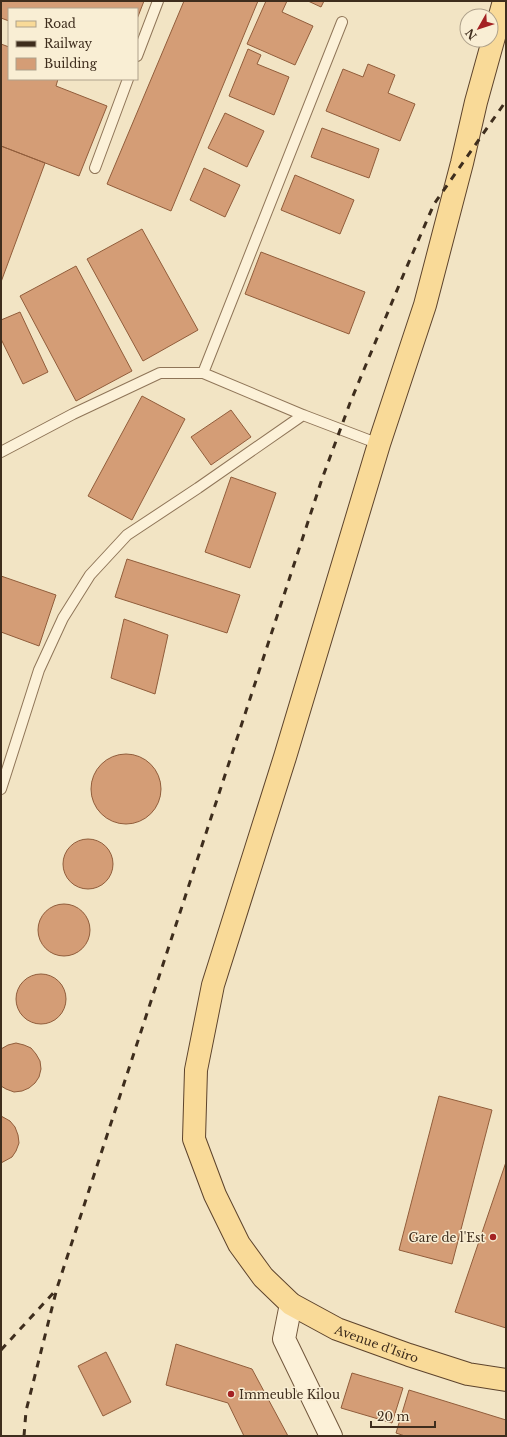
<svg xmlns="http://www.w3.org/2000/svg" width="507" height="1437" viewBox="0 0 507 1437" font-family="'Libre Baskerville',serif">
	<rect width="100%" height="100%" fill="#f2e4c4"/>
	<path fill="#d49d76" stroke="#915d3b" d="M1 1H144L137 19V9H9V21L1 18Z
		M184 1H258L171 211 107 184Z
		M266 1H287L282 12 313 26 295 65 247 44Z
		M308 1H324L321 7Z
		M1 44 9 47V79H58L56 86 107 106 79 176 1 146Z
		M248 49 261 55 257 64 289 77 274 115 229 96Z
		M368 64 395 75 388 93 415 104 400 141 326 111 343 69 363 77Z
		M225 113 264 131 247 167 208 148Z
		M322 128 379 149 369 178 311 157Z
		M1 146 45 163 1 282Z
		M204 168 240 185 225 217 190 200Z
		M295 175 354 200 340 234 281 210Z
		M142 229 198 330 143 361 87 259Z
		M261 252 365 292 349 334 245 294Z
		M76 266 132 371 76 401 20 296Z
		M20 312 48 372 23 384 1 339V320Z
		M142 396 185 419 132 520 88 496Z
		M231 410 251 437 211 465 191 437Z
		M231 477 276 493 250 568 205 552Z
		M127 559 240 595 227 633 115 597Z
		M1 576 56 595 39 646 1 632Z
		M124 619 168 635 155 694 111 678Z
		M91 789a35 35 0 1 1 70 0a35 35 0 1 1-70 0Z
		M63 864a25 25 0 1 1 50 0a25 25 0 1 1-50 0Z
		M38 930a26 26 0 1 1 52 0a26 26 0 1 1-52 0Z
		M16 999a25 25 0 1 1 50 0a25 25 0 1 1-50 0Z
		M16 1043 24 1045 31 1048 36 1054 40 1061 41 1069 39 1077 35 1083 29 1088 22 1091 14 1092 6 1089 1 1086V1049L8 1045Z
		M439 1096 492 1110 452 1264 399 1250Z
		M1 1116 10 1121 15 1127 18 1135 19 1143 16 1151 12 1157 1 1163Z
		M506 1162V1328L455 1312Z
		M176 1344 252 1369 288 1436H244L228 1403 166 1385Z
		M106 1352 131 1402 103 1416 78 1366Z
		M352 1373 403 1388 392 1423 341 1408Z
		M409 1390 506 1420V1436H405L396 1433Z"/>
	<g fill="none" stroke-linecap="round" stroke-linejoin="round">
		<g stroke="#8f7558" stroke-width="12">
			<path id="service" d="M137 56 158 1
				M95 168 128 79
				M203 373 342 22
				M1 452 73 414 160 373H203L303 415 379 444
				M1 789 39 670 63 618 90 575 127 535 198 488 303 415"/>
		</g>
		<g stroke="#71563b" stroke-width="24">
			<path id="secondary" d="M291 1304 284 1339 331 1436"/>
		</g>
		<g stroke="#5d432c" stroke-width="24">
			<g id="primary">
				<path id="s1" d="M504 1 476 102 462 163 425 305 379 444 285 757 213 985 196 1070 194 1139 215 1195 239 1244 263 1277 291 1304 337 1329 409 1355 468 1374 506 1380"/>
			</g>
		</g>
		<use href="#service" stroke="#fcf1d8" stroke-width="10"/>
		<use href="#secondary" stroke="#fcf1d8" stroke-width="22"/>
		<use href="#primary" stroke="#f9da98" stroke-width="22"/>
		<path stroke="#3e2d1d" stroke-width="3" stroke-dasharray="7 7" stroke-linecap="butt" d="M1 1350 56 1290
			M24 1436 26 1411 57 1288 322 479 350 403 405 271 434 204 506 101"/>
	</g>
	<g fill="#a42223" stroke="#f9eed4" stroke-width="1.5">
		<circle cx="493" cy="1237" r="4"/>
		<circle cx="231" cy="1394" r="4"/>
	</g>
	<g text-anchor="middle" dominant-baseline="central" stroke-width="3" stroke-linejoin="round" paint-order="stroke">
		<g font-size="12" fill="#3e2d1d" stroke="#f9eed4" text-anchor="end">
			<text x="485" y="1237">Gare de l'Est</text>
			<text x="239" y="1394" text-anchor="start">Immeuble Kilou</text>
		</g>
		<g font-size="12" fill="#3e2d1d" stroke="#f9eed4">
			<text stroke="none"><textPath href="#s1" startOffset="1471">Avenue d'Isiro</textPath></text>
		</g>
	</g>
	<rect width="507" height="1437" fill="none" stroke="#3e2d1d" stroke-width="4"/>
	<rect x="8" y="8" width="130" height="72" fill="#f9eed4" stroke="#aea18b"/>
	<rect x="16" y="21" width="20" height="6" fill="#f9da98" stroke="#aea18b"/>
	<text x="44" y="28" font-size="12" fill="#3e2d1d">Road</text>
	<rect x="16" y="41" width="20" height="6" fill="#3e2d1d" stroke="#aea18b"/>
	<text x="44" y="48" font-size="12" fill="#3e2d1d">Railway</text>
	<rect x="16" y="58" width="20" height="12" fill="#d49d76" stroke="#aea18b"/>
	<text x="44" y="68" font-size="12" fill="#3e2d1d">Building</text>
	<g transform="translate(479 28) rotate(231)"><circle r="19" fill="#f9eed4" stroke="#aea18b"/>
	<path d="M0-3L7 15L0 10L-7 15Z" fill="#a42223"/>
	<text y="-6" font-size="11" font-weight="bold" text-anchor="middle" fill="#3e2d1d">N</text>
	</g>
	<path d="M371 1421v6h64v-6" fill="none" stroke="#3e2d1d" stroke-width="2"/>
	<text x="377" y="1421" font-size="12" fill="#3e2d1d" stroke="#f9eed4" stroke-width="3" paint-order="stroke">20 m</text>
</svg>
